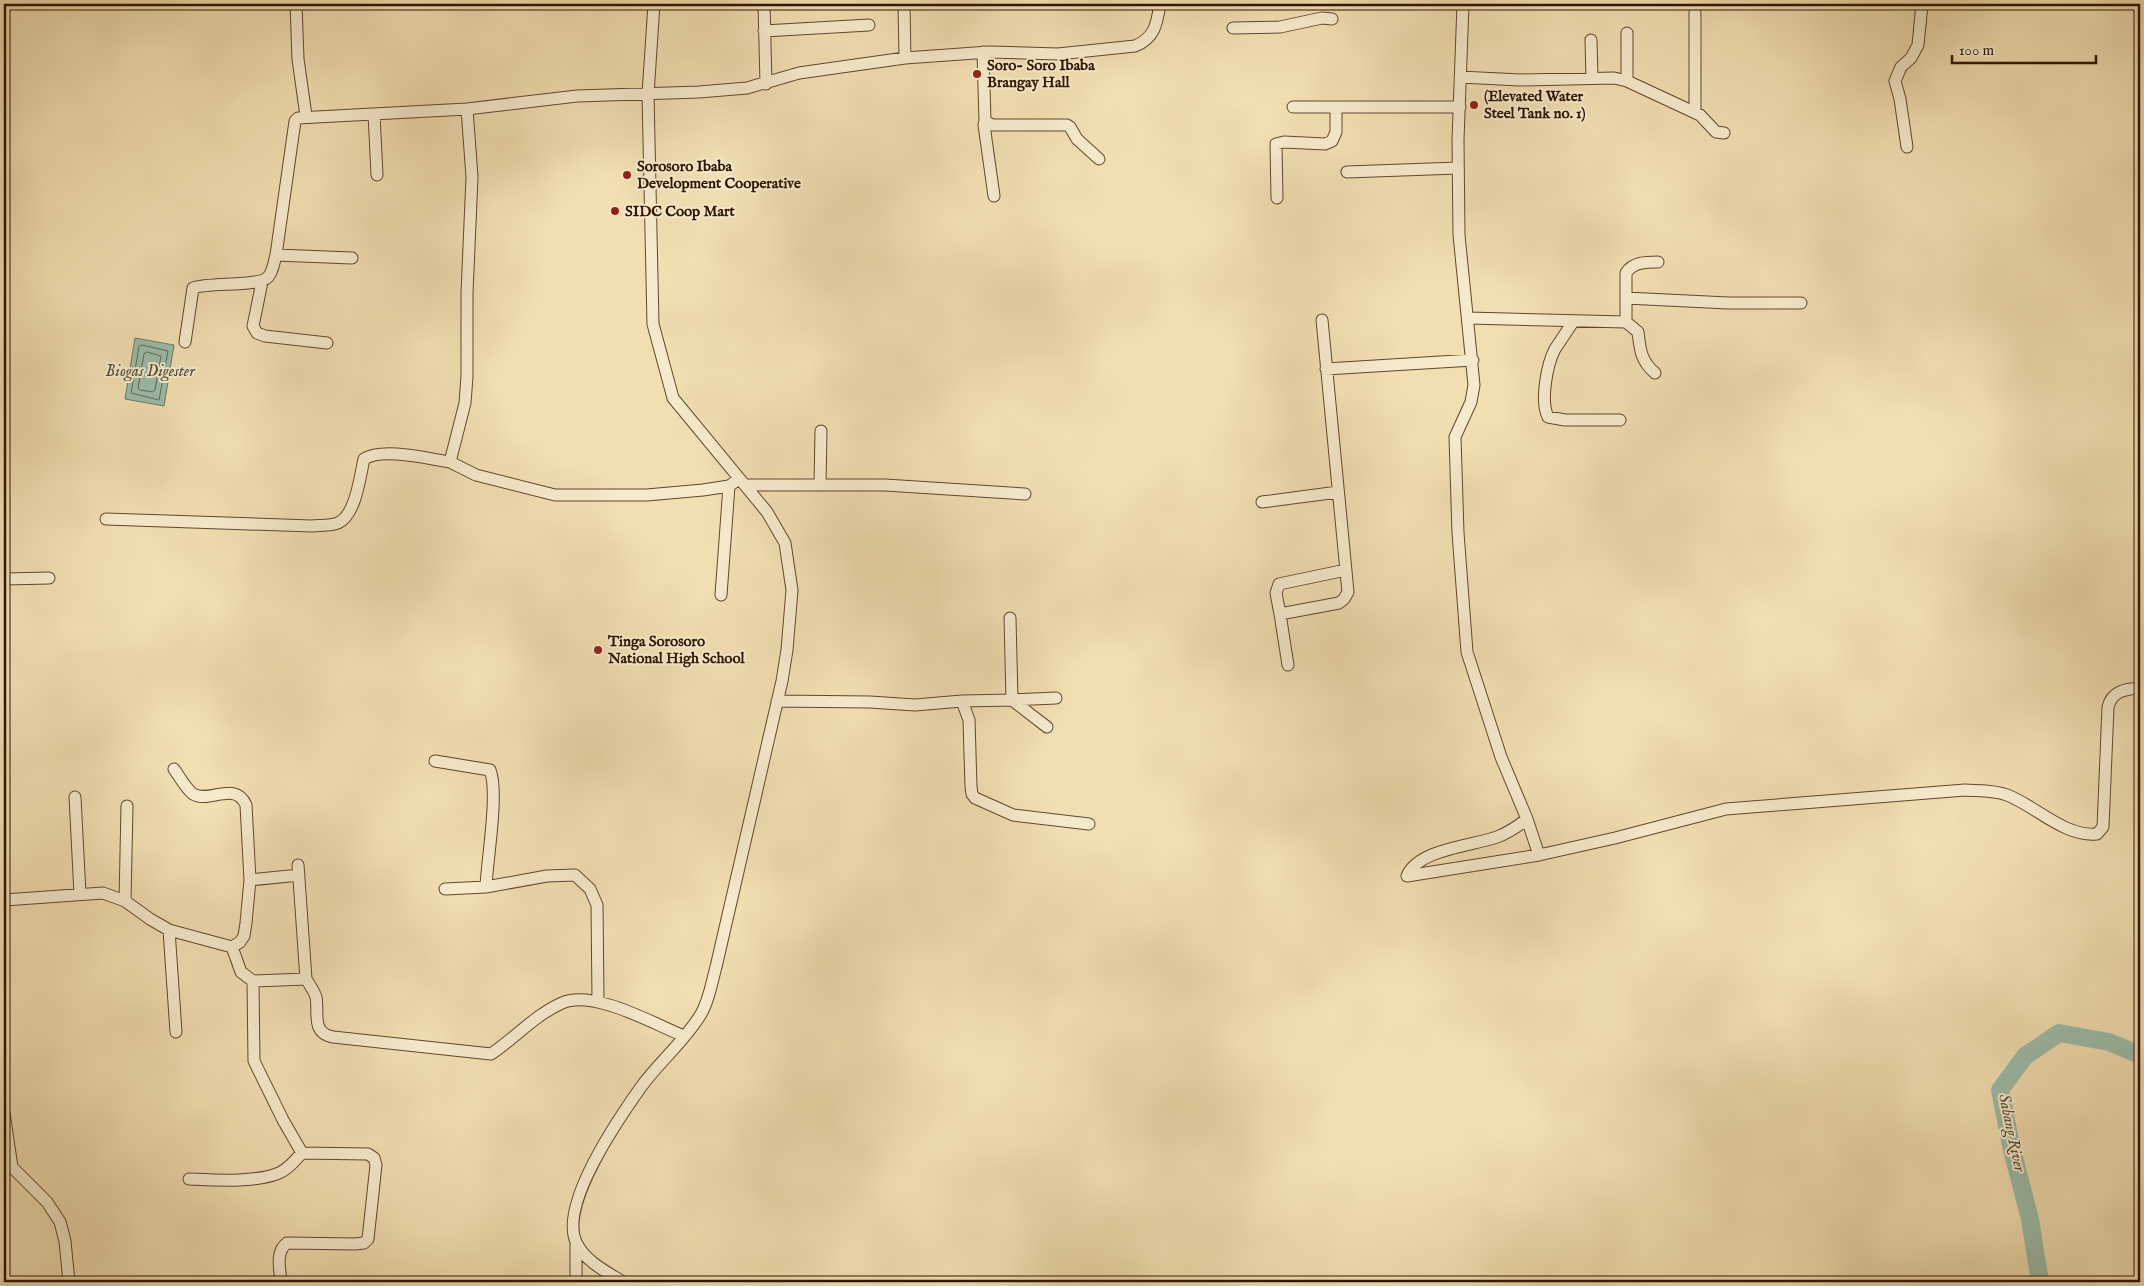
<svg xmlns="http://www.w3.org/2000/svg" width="2144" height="1286" viewBox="0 0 2144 1286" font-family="'IM FELL English',serif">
	<rect width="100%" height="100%" fill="#f1deb1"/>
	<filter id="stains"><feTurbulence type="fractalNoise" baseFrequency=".004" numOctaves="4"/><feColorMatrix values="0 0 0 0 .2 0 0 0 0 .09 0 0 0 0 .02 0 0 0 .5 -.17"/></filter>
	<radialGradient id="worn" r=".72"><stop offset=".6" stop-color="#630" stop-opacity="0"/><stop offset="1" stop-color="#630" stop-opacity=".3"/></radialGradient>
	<path fill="#9bbca9" stroke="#707965" d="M135 338 174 345 164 406 125 399Z"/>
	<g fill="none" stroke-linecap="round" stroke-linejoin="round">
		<path stroke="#656854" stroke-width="1" d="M142 345 168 351 159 400 131 393 139 347Z
			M147 352 161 356 155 390 153 392 140 390 138 388 144 354Z"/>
		<path stroke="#9bbca9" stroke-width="18" d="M2040 1282 2030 1219 2012 1150 2000 1090 2025 1056 2059 1033 2109 1042 2140 1055"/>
		<g stroke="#60472c" stroke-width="13">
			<path id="street" d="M296 4 298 59 306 116
				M764 4 766 84
				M904 4 905 58
				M1463 4 1458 140 1459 235 1474 385 1471 402 1455 437 1458 533 1467 652 1501 757 1527 819 1539 855 1615 838 1726 809 1965 790C1978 791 1994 790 2007 795 2036 806 2064 837 2097 834L2103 827 2108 707C2112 691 2125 689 2140 688
				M1695 13V112
				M1233 28 1280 27 1322 18 1332 19
				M764 31 869 25
				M1591 40 1592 78
				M983 52 985 121 992 125H1067L1070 127 1077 139 1099 159
				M1460 77 1520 80 1614 78 1627 81 1700 115 1716 132 1724 133
				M1627 81V33
				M1293 107H1460
				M467 109 472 177 467 293V376L465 403 450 462 476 475 555 495H647L703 490 729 486 739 479
				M374 114 377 175
				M985 121 984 125 994 196
				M1907 147 1900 99 1895 81 1901 67 1911 58 1918 45 1922 4
				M1347 172 1458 168
				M1277 198 1276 144 1284 142 1325 144 1332 141 1336 132V107
				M276 255 352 258
				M262 282 253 326 257 333 265 336 327 343
				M1626 298 1728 303H1801
				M1468 318 1626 322 1638 332C1640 350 1641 361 1655 373
				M1573 322C1567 331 1561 340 1555 349 1547 364 1540 401 1548 417L1565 420H1620
				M1626 322V273C1633 262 1646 262 1658 262
				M185 342 193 288C209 282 260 287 268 277 273 272 274 262 276 255L295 121 298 118 467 109 577 96 699 92 747 88 799 73 905 58 989 52 1058 54 1135 46C1155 38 1157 23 1160 4
				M1326 369 1473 360
				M747 485H885L1025 494
				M820 485 821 431
				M1262 502 1338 492
				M106 519 311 526C319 525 331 526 338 523 356 515 360 476 364 459 383 447 429 459 450 462
				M4 579 49 578
				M721 595 729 486
				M1280 614 1276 593 1279 584 1346 570
				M1010 618 1012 700 1056 698
				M1288 665 1280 614 1339 603 1344 599 1348 592 1322 320
				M777 701 870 702 915 705 962 701 1012 700 1047 727
				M962 701 969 720 971 787 972 794 975 798 1013 815 1089 824
				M435 761 490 770C499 792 487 860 486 887L547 876 575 875 590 889 597 905 598 1000
				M75 797 80 894
				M1527 819C1518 826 1508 833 1497 837 1472 846 1418 849 1407 876L1539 855
				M298 865 306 979
				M250 880 299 875
				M445 889 486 887
				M4 900 103 893 125 901 150 919 169 930 232 947 240 942 244 936 246 923 250 880 246 805C235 780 209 804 193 794 186 789 179 776 174 769
				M125 901 127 806
				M169 930 176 1032
				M232 947 241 972 253 981
				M4 1113 12 1167 47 1202 60 1222 65 1241 69 1282
				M302 1153 283 1120 254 1061 253 981 306 979C310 985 314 991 316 997 319 1014 311 1033 333 1037L491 1054C515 1038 535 1015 562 1003 593 989 654 1024 684 1036
				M189 1179C214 1180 256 1183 279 1173 289 1169 295 1160 302 1153L368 1154 374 1158 376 1165 368 1239 364 1243 355 1244 287 1243C275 1252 280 1269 281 1282
				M576 1282V1244
				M623 1282C607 1272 586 1262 577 1244 557 1207 619 1118 641 1087 659 1062 685 1041 701 1014 709 1001 712 981 716 967L782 681 787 650 792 590 785 543 767 512 673 398 653 324 648 94 654 4"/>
		</g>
		<use href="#street" stroke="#f6eacc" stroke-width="11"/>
	</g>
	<g fill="#8f2418" stroke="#f6eacc" stroke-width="2">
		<circle cx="977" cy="74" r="5"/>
		<circle cx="1474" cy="105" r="5"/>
		<circle cx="627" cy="175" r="5"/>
		<circle cx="615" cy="211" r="5"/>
		<circle cx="598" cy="650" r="5"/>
	</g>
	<g text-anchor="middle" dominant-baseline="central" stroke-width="4" stroke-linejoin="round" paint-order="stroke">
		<g font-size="15" font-weight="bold" fill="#2f1500" stroke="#f6eacc" text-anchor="start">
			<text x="987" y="65">Soro- Soro Ibaba<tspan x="987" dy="17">Brangay Hall</tspan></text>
			<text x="1484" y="96">(Elevated Water<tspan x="1484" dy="17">Steel Tank no. 1)</tspan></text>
			<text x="637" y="166">Sorosoro Ibaba<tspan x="637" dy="17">Development Cooperative</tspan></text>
			<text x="625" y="211">SIDC Coop Mart</text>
			<text x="608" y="641">Tinga Sorosoro<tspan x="608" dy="17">National High School</tspan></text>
		</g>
		<g font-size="16" font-style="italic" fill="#554f3b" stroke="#f6eacc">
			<text x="150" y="372">Biogas Digester</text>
			<text transform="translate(2011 1133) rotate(78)">Sabang River</text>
		</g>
	</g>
	<rect width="2144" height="1286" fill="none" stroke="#f1deb1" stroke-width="20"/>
	<rect x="5" y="5" width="2134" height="1276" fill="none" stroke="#2f1500" stroke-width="2.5"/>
	<rect x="10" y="10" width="2124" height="1266" fill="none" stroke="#2f1500"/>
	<path d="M1952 55v8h144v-8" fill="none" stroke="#2f1500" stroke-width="2.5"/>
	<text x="1959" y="55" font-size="15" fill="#2f1500" stroke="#f6eacc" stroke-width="4" paint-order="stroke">100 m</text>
	<rect width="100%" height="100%" filter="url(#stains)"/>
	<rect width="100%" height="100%" fill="url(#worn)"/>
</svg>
